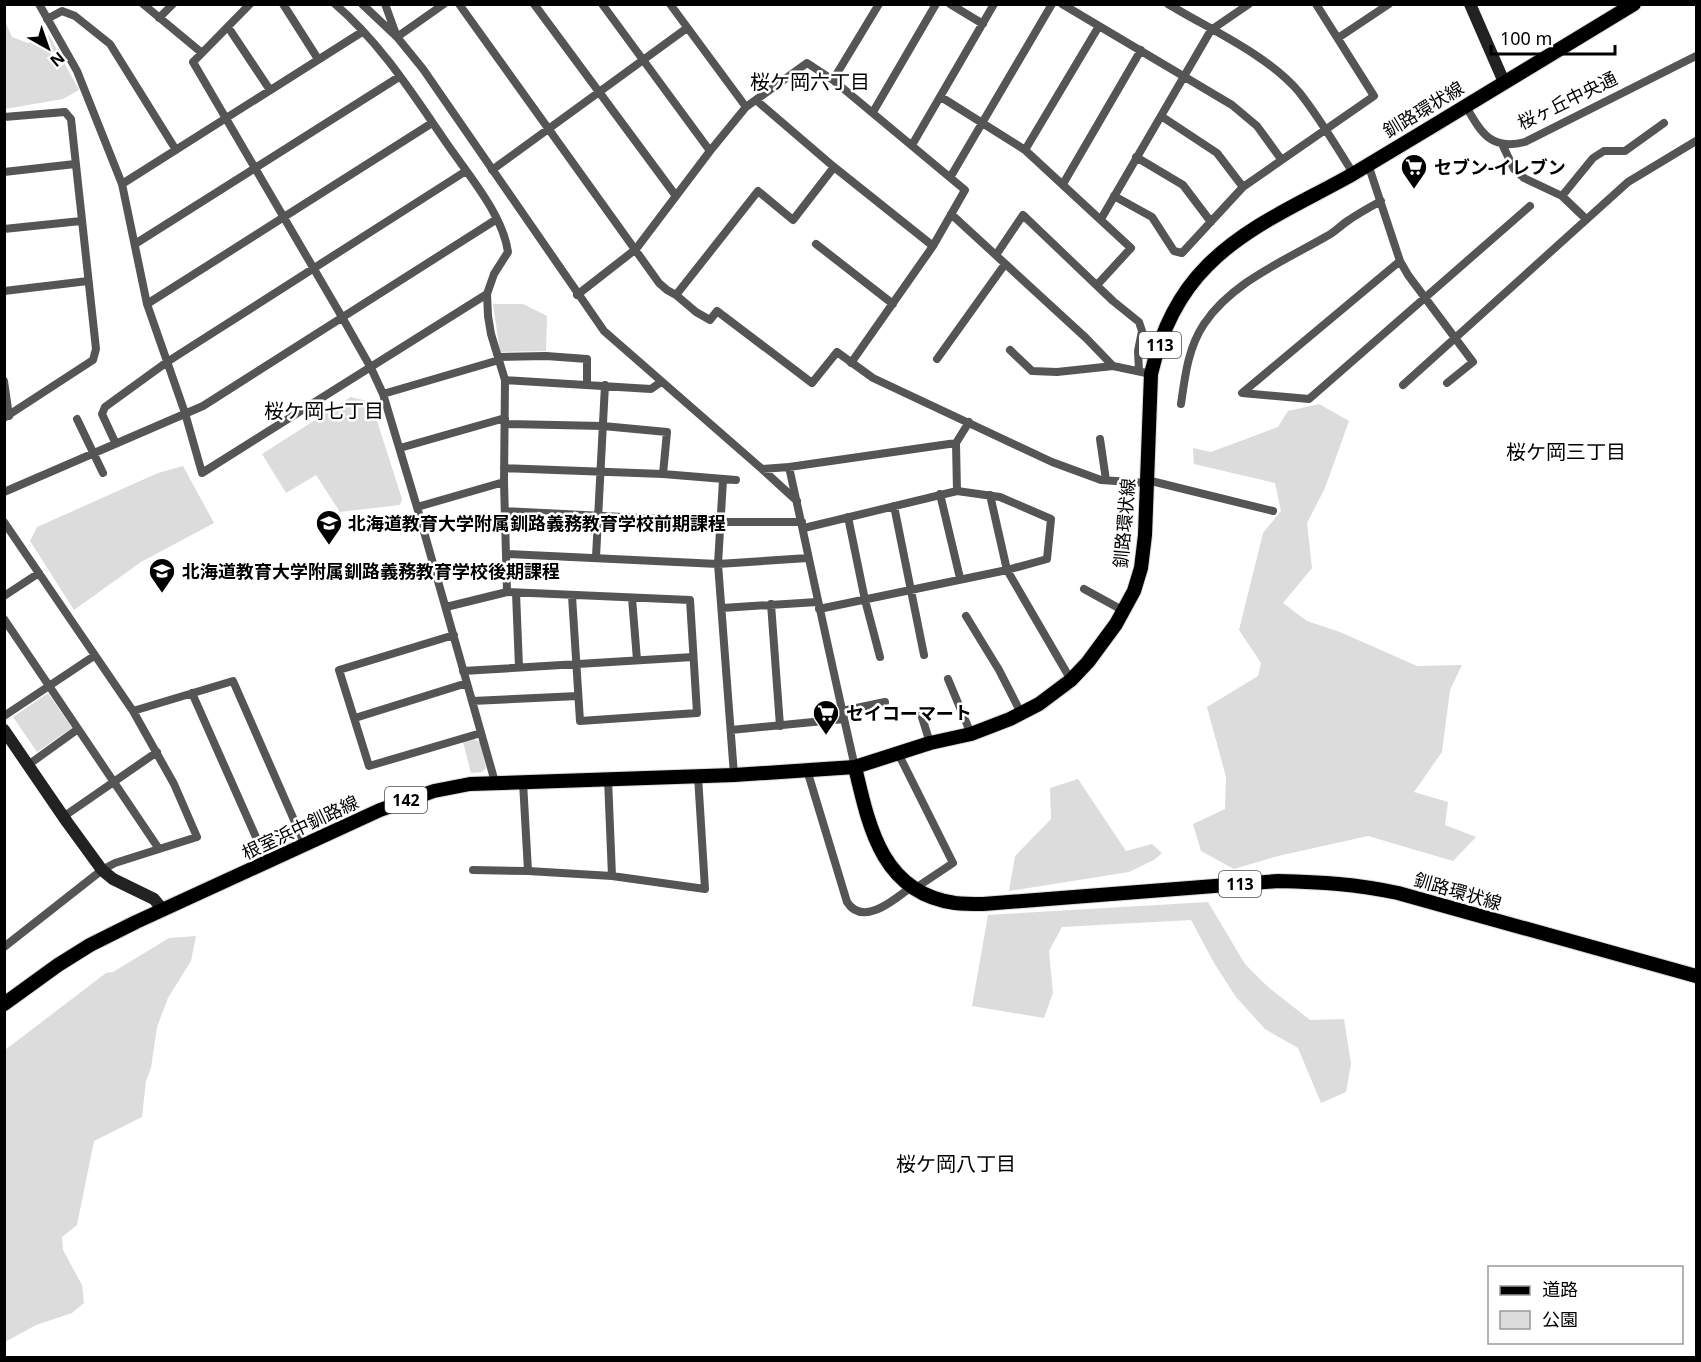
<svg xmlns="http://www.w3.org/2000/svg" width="1701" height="1362" viewBox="0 0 1701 1362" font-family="'Noto Sans','Noto Sans JP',sans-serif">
	<rect width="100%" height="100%" fill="#fff"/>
	<path fill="#dcdcdc" d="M4 18 12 37 28 43 49 35 79 90 63 99 5 109Z
		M493 304H523L547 316 546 351 500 352Z
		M351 397 371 402 402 499 400 505 340 512 316 475 286 493 262 454Z
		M1319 404 1349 421 1325 488 1307 523 1312 568 1283 603 1307 621 1340 632 1417 666 1462 665 1450 690 1442 752 1414 792 1448 802 1445 825 1476 837 1453 861 1368 836 1278 856 1234 869 1201 851 1193 824 1225 809 1226 777 1207 707 1258 676 1261 663 1239 630 1263 533 1281 511 1275 483 1194 464 1193 448 1211 452 1278 427 1288 411Z
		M183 466 214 523 141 562 74 610 30 541 37 527 158 473Z
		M48 693 72 728 37 752 13 717Z
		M473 739 480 742 486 768 482 772 471 773 463 742Z
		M1078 779 1126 851 1152 844 1162 853 1154 860 1129 872 1009 891 1015 856 1051 819 1050 788Z
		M1208 902 1245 964 1268 987 1310 1020 1344 1019 1351 1064 1346 1092 1321 1103 1298 1048 1265 1029 1236 997 1214 963 1191 920 1062 927 1049 951 1053 993 1044 1018 972 1006 988 915Z
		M196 936 191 961 168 998 157 1027 151 1068 146 1081 142 1117 94 1141 77 1225 62 1237 63 1250 82 1285 84 1303 72 1313 36 1325 5 1342V1050L106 973 113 972 169 938Z"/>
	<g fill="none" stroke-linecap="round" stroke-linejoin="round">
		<g stroke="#dbdbdb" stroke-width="16">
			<path id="primary" d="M855 767C869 827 882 893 955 903 964 904 974 904 983 904L1278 881C1322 882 1355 884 1398 893L1696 976
				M4 1004 58 965 90 945 136 922 380 810 434 791 470 784 734 775 855 767 930 743 971 734 1010 719 1039 704 1071 680 1088 662 1116 624 1134 591 1141 568 1145 535 1151 374C1160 335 1178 295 1207 266 1247 225 1304 202 1353 174 1447 118 1540 61 1634 4"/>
		</g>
		<path stroke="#555" stroke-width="8" d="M39 4 77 71 122 184 147 304 185 413 202 473 487 294
			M143 4 202 53 193 62 342 317 371 368 383 394 417 507 495 782
			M283 4 318 59
			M335 4C382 44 416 99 450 148 471 178 503 216 508 252L494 274 487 294 488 316 491 334 505 380 504 482 507 592
			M362 4 397 37 423 69 604 331 762 469 797 501
			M385 4 397 37 444 4
			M459 4 659 283 667 290 676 295 758 191 793 220 834 167
			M534 4 676 196
			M602 4 710 151
			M670 4 746 107
			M950 4 983 24
			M1062 4 1232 105 1257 126 1281 159
			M1168 4C1209 29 1268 55 1299 92 1319 117 1336 146 1353 173
			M159 18 173 4
			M47 19 62 11 75 16 110 44 176 150
			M228 27 270 90
			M1338 38 1389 4
			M202 53 250 4
			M833 80 879 4
			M941 97 1025 150 1131 248 1097 285
			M756 100 834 167 933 246
			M1465 105C1481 132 1490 151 1525 142L1696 56
			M873 112 936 4
			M1161 116 1217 153 1243 187
			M4 117 65 112 71 119 96 349 93 360 4 418
			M1502 144 1514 169 1524 178 1562 196 1586 219
			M912 145 994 4
			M1025 150 1099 26
			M1136 157 1183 185 1211 222
			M1368 164 1400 261 1408 275 1473 362 1447 383
			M492 170 687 28
			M4 172 75 164
			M951 176 1052 4
			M122 184 362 32
			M1063 184 1141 50
			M1114 196 1152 217 1174 251 1182 253 1243 187 1374 96 1316 4
			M1562 196 1593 158 1604 151H1625L1664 123
			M951 214 1086 338 1113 366
			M1101 219 1211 30 1249 4
			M4 229 81 221
			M135 244 399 77
			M816 244 893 304
			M996 255 1023 215 1113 301 1139 322 1142 331 1138 351 1139 371
			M1400 261 1242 393 1309 399 1530 206
			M4 291 88 281
			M577 295 636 249 710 151 746 107 807 63 833 80 965 190 933 246 851 363
			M676 295 696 312 710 320 717 311 812 383 837 352 873 378 1052 462 1101 480 1146 483
			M147 304 432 123
			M1010 350 1032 371 1057 372 1113 366 1151 374
			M498 357 546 356 587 359V384
			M937 359 1005 264
			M505 380 651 389 661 382
			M4 381 9 416
			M1403 385 1628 182 1696 141
			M383 394 499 360
			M1181 404C1185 376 1188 348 1204 324 1232 282 1284 261 1327 236 1335 232 1341 225 1349 220 1359 213 1370 207 1381 201
			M77 419 103 473
			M505 424 603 426 667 432 663 474
			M1100 439 1106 480
			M115 442 102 414 105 407 167 362 466 171
			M400 448 505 418
			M789 467C811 567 832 667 855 767
			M504 468 663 474 736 480
			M762 469 789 467 956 443
			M723 480 718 564 734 775
			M1147 480 1273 511
			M957 491 956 443 969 422
			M4 492 203 406 497 219
			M940 494 960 578
			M990 495 1007 570 1071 680
			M894 506 924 655
			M417 507 504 482
			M505 511 721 522H802
			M848 517 865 600 880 657
			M4 522 133 711 174 784 197 837 115 863 102 870 4 947
			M804 528 957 491 1000 497 1051 519 1047 559 1007 570 819 609
			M506 554 718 564 808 558
			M596 557 605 385
			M1084 589 1124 611
			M516 593 519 667
			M4 596 39 573
			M632 598 637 660
			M771 604 780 726
			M446 607 507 592 690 600 697 713 580 721 572 596
			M722 608 817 602
			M966 616 999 670 1021 713
			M4 619 159 849
			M454 635 339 670 369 766 481 733
			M463 671 693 657
			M948 679 971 734
			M192 693 267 862
			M472 701 578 696
			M133 711 233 681 305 845
			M842 711 885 702
			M921 714 930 743
			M4 716 94 656
			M355 718 467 683
			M731 730 844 719
			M898 753 953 863 914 889
			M28 765 78 729
			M807 770 847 902C863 927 894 900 911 887
			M608 779 612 876
			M523 782 528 871
			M63 817 157 752
			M473 870 528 871 612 876 705 889 698 776"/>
		<path stroke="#222" stroke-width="12" d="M1470 4 1504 82
			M4 730 67 822 102 870 113 879 154 899 163 910"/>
		<use href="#primary" stroke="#000" stroke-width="14"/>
	</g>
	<defs>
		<g id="supermarket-pin" transform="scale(1.35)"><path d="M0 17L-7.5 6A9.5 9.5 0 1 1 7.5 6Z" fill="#000" stroke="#fff"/><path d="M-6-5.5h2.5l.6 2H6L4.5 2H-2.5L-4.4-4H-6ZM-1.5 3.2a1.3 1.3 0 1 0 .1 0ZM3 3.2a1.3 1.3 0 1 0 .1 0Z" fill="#fff"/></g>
		<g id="school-pin" transform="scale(1.35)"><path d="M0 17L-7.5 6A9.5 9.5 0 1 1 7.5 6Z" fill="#000" stroke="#fff"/><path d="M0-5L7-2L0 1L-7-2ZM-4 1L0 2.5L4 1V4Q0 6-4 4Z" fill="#fff"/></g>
	</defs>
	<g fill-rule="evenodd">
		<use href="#supermarket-pin" x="1414" y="167"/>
		<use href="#school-pin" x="329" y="523"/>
		<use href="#school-pin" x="162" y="571"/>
		<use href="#supermarket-pin" x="826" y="713"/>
	</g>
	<g text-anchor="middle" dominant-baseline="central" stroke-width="5" stroke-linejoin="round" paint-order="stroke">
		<g fill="#fff" stroke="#4c4c4c" stroke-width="1.5">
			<rect x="1139" y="332" width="42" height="26" rx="4.5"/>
			<rect x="385" y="787" width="42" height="26" rx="4.5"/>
			<rect x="1219" y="871" width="42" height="26" rx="4.5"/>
		</g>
		<g font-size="16" font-weight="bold" fill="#000">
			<text x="1160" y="345">113</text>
			<text x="406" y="800">142</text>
			<text x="1240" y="884">113</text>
		</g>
		<g font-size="18" fill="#000" stroke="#fff">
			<text transform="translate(1567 100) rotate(-26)">桜ヶ丘中央通</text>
			<text transform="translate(1423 109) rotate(-31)">釧路環状線</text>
			<text transform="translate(1124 523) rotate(-85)">釧路環状線</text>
			<text transform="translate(300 827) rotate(-25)">根室浜中釧路線</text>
			<text transform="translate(1458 891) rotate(16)">釧路環状線</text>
		</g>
		<g font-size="18" font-weight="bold" fill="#000" stroke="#fff" text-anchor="start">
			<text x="1434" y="167">セブン-イレブン</text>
			<text x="348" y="523">北海道教育大学附属釧路義務教育学校前期課程</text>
			<text x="182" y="571">北海道教育大学附属釧路義務教育学校後期課程</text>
			<text x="846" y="713">セイコーマート</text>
		</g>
		<g font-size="20" fill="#000" stroke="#fff">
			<text x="810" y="81">桜ケ岡六丁目</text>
			<text x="324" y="410">桜ケ岡七丁目</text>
			<text x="1566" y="451">桜ケ岡三丁目</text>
			<text x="956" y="1163">桜ケ岡八丁目</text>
		</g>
	</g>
	<rect width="1701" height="1362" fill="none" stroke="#000000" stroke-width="12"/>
	<rect x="1488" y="1266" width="195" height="78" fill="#ffffff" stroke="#999999" stroke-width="1.5"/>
	<rect x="1500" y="1286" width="30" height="9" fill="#000000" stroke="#999999" stroke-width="1.5"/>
	<text x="1542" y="1296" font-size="18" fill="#000000">道路</text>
	<rect x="1500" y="1311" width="30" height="18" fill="#dcdcdc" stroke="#999999" stroke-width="1.5"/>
	<text x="1542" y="1326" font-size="18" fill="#000000">公園</text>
	<g transform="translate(48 48) rotate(140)" stroke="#ffffff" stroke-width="4.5" paint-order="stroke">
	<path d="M0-4.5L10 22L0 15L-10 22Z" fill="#000000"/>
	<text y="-9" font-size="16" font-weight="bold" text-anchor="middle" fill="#000000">N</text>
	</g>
	<path d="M1491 45v9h124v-9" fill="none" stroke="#000000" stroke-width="3"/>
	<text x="1500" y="45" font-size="18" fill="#000000" stroke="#ffffff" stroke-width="4.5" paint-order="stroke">100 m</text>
</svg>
